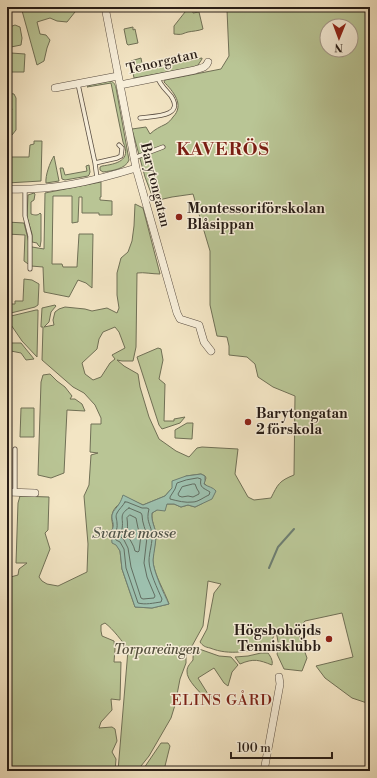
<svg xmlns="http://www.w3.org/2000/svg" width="377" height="778" viewBox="0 0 377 778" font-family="'Libre Bodoni',serif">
	<rect width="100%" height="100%" fill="#f3e5c4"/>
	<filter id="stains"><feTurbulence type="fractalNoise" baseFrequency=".005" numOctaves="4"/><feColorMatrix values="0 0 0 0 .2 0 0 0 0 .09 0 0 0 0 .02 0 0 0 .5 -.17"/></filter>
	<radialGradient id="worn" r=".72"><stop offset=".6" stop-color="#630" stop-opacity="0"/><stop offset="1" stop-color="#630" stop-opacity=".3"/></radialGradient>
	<path fill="#b9c595" stroke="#707056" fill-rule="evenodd" d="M21 7H74L75 12 67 22 57 21 50 18 37 22 40 34 46 35 50 40 47 48 44 61 37 65Z
		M189 7H192L193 13 199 12 203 29C198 31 193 31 188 32 181 34 183 35 174 34V26Z
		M226 7H368L370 8V704L352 698 325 678 316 666 353 657 342 613 305 621 297 630 307 658 302 671 284 669 277 654 279 647 276 631 269 647C249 651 230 656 210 648 205 647 203 646 200 642L207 629 214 593 221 584 208 581 203 626 192 646 193 647 191 651 188 652 186 656V663L180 679 175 705 171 718 149 756 137 771H118L128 650C123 642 113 629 105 623L101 625V631L102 636 114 641 115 649 114 662H121L120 700 111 699 112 710 101 722 99 728 112 727 115 729 117 741 112 752 116 759 115 771H7V578L18 575 19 569 27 563H16L18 503 20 496 49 497 48 530 45 533 50 549 39 577 42 581 47 584 58 586 87 572 88 544 84 496 89 485 91 455 98 453 90 452 91 424H101V418L95 405 84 393 73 387 42 360 43 327H41V325L42 308 55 305 56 306 51 312 49 322 44 327 54 325 53 320 55 312 59 309 65 307 85 309 92 311 107 308 117 313 119 308 117 295V273L121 258 128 252 132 241 134 226 135 204 143 208 160 274C152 274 144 272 137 273L136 347 133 361H122L117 360 124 366 138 374 140 387 149 417 159 439 176 451 189 457 197 448 202 447 238 449 235 474 248 497 254 500 271 498C278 484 279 481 294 475L295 396 273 387 258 377 255 364 247 357 229 355V346L227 337 217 336 210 305V251L193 194 172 197 154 201 145 177 132 129 146 127 150 134C155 129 160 127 166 124 169 122 171 120 173 117 185 105 173 91 164 82L165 80 221 69 229 56 227 10ZM327 26H351V50H327ZM115 327 119 332 125 348 112 355 115 359 110 363 101 377 93 380 85 374 82 363 97 349 99 339 103 332ZM201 474 205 476 206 478 204 483 207 486 203 503 195 507 188 505 181 507 174 504H167L152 513C151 521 155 527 156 534 156 544 152 554 153 563 156 578 164 590 169 604L152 608 135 607 122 569 120 551 111 531 113 528C113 524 111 519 112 515 114 504 124 502 132 500L143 505 165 496 172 488 186 476Z
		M15 25 20 27 22 38 21 45 11 47 7 62V28Z
		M133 27V30L135 29 138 43 128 45 127 44 124 29Z
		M11 53 25 54 24 72H11Z
		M141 58 143 69 202 58V59L198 65 195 67 134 78 131 61Z
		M110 81C114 82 115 84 116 88L129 160C126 169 111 171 103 172L100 170V167L102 166C116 164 132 161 123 142L111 83 87 87 90 85Z
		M7 93 14 94 16 98V130L12 135 7 137V114L10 115 12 109 7 103Z
		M34 141H42L41 181 7 183V157H29L30 145 34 144Z
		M54 156 59 181 46 183C45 176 50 162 54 156Z
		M89 165 90 172 89 175 88 176 65 180 62 179 60 168H63L65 175 87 171 86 166Z
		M101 182V197H100V200L112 201V215H99V213H82V197H79L78 222 72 223V196H53L52 264H62L63 267H77L79 234H93L92 288 86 283 78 280 69 297 44 292 43 267 31 266 24 261 25 235 7 234V222L24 223 29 243 32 247 44 249 45 193Z
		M34 193 35 194 34 200 31 202V214C34 215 38 216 40 213L41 214V241L40 247 38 245 37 243 32 242V234L27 217 28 195Z
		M24 279 32 280 39 284 38 305 35 307 7 314V304H15V301H23Z
		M36 310H38V314L37 357 22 341 7 319V317Z
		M7 343H21L34 359 26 360 21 353 11 351 9 346H7Z
		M158 348 161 349 163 360 159 379 165 384 164 421H174V419L185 417 180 423 162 429 159 425 137 357Z
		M50 374 57 381 65 387 72 396 70 399H75L82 404 85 411 67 410 64 473 51 478 38 475 41 382 43 375Z
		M21 408H34V437H20Z
		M187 423H193L192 439 175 438V430Z
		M197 649 202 650 219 656 231 657 238 665 232 672 228 686 224 683 214 668 198 678 208 694H211V699L209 701 207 700C201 693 186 680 187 671 187 666 191 663 193 660 193 656 193 652 197 649Z
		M261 653H268C271 657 273 661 272 665 259 660 254 658 240 664L235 657 248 656Z
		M161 743H168L170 746 165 766 163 771H142Z"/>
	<path fill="#9dc0ae" stroke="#6e7e71" d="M201 474 205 476V481L204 484C208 487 213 487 216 491L212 499 195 507 188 505 181 507 174 504H167L165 511 157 510 152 513C151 521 155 527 156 534 156 543 154 551 153 560 153 571 164 594 169 604L152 608 135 607 122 569 120 551 116 545 112 543 111 531C116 525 111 521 112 515 113 510 117 508 119 504 121 501 122 498 123 495L143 505 165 496 172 488V481L186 476Z"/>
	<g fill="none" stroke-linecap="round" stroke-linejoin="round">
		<path stroke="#626e62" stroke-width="1" d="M198 478 201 479C199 488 204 488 210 492L209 495C204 497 198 502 193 502 185 503 178 501 170 499V497L175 489 177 483 186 480Z
			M193 484H195L197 489 199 492V494L193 497 188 496 182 497 179 496 178 494 182 487Z
			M125 502H127L142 508H147L149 509C146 521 150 523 152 533 153 542 149 552 149 561 149 571 158 590 162 599L161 602C153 603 146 605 138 603L137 600 126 568 124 549 120 542 116 540C114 532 118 530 117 523 117 519 115 517 117 513 119 509 123 506 125 502Z
			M129 508 141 513 142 515C142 523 146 530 147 537L144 563 147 577 155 596 154 598 143 599 141 598 131 567 128 548 124 540 120 536C120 535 122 530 122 529 124 518 118 515 129 508Z
			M130 515 136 518 138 528 141 535 139 551 138 552 135 551C134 545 130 541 128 535 127 531 128 523 127 518Z"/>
		<path stroke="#6e7e71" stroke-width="2" d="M269 568 278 547 294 529
			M7 765 15 769 25 767"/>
		<g stroke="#5a4e42" stroke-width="5">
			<path id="lane" d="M78 84 95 163 97 178
				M140 118C154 116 185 117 171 96 166 90 160 85 158 78
				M134 158 163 147
				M95 163 117 158 121 156 122 148 119 145
				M25 189V216L30 236V269
				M15 492V449"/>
		</g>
		<g stroke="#5a4e42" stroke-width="8">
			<path id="street" d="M105 7 136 168 177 313 180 319 199 325 204 342 211 351
				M120 85 195 70C201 68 206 68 208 62
				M55 88 118 76
				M7 189C51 191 94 181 136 168
				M7 492 35 493
				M264 771 280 684 279 677"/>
		</g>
		<use href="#lane" stroke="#f7eed9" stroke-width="3.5"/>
		<use href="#street" stroke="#f7eed9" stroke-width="7"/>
	</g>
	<g fill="#8f2418" stroke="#f7eed9" stroke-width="1.5">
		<circle cx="179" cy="217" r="4"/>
		<circle cx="248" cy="422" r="4"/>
		<circle cx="329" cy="639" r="4"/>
	</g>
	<g text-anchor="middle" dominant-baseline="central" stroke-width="3" stroke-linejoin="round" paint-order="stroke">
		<g font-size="14" fill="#271c16" stroke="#f7eed9">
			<text transform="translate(162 62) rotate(-13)">Tenorgatan</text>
			<text transform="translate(155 185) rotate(76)">Barytongatan</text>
		</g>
		<g font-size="14" font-weight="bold" fill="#271c16" stroke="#f7eed9" text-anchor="start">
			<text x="187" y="209">Montessoriförskolan<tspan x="187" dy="16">Blåsippan</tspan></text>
			<text x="256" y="414">Barytongatan<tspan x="256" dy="16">2 förskola</tspan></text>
			<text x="321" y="631" text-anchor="end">Högsbohöjds<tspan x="321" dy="16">Tennisklubb</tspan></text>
		</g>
		<g font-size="14" font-style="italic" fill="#534f3c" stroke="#f7eed9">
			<text x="157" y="650">Torpareängen</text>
		</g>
		<g font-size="15" font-style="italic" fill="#50554b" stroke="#f7eed9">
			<text x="134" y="533">Svarte mosse</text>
		</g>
		<g font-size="15" letter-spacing="1" fill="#7a1f14" stroke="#f7eed9">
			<text x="222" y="700">ELINS GÅRD</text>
		</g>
		<g font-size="18" font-weight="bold" letter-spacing="1" fill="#7a1f14" stroke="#f7eed9">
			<text x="223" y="149">KAVERÖS</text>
		</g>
	</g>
	<rect width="377" height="778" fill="none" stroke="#f3e5c4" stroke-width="24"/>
	<rect x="8" y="8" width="361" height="762" fill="none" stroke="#271c16" stroke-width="2"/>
	<rect x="12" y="12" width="353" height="754" fill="none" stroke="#271c16"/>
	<g transform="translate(339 38) rotate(181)"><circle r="19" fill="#f7eed9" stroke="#a49a8b"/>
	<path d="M0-3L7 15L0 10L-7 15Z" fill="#8f2418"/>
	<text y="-6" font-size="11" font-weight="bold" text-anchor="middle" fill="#271c16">N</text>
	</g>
	<path d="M231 752v6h101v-6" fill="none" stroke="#271c16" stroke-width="2"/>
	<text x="237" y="752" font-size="12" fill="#271c16" stroke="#f7eed9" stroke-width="3" paint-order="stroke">100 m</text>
	<rect width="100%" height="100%" filter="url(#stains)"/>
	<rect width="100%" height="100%" fill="url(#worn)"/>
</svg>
